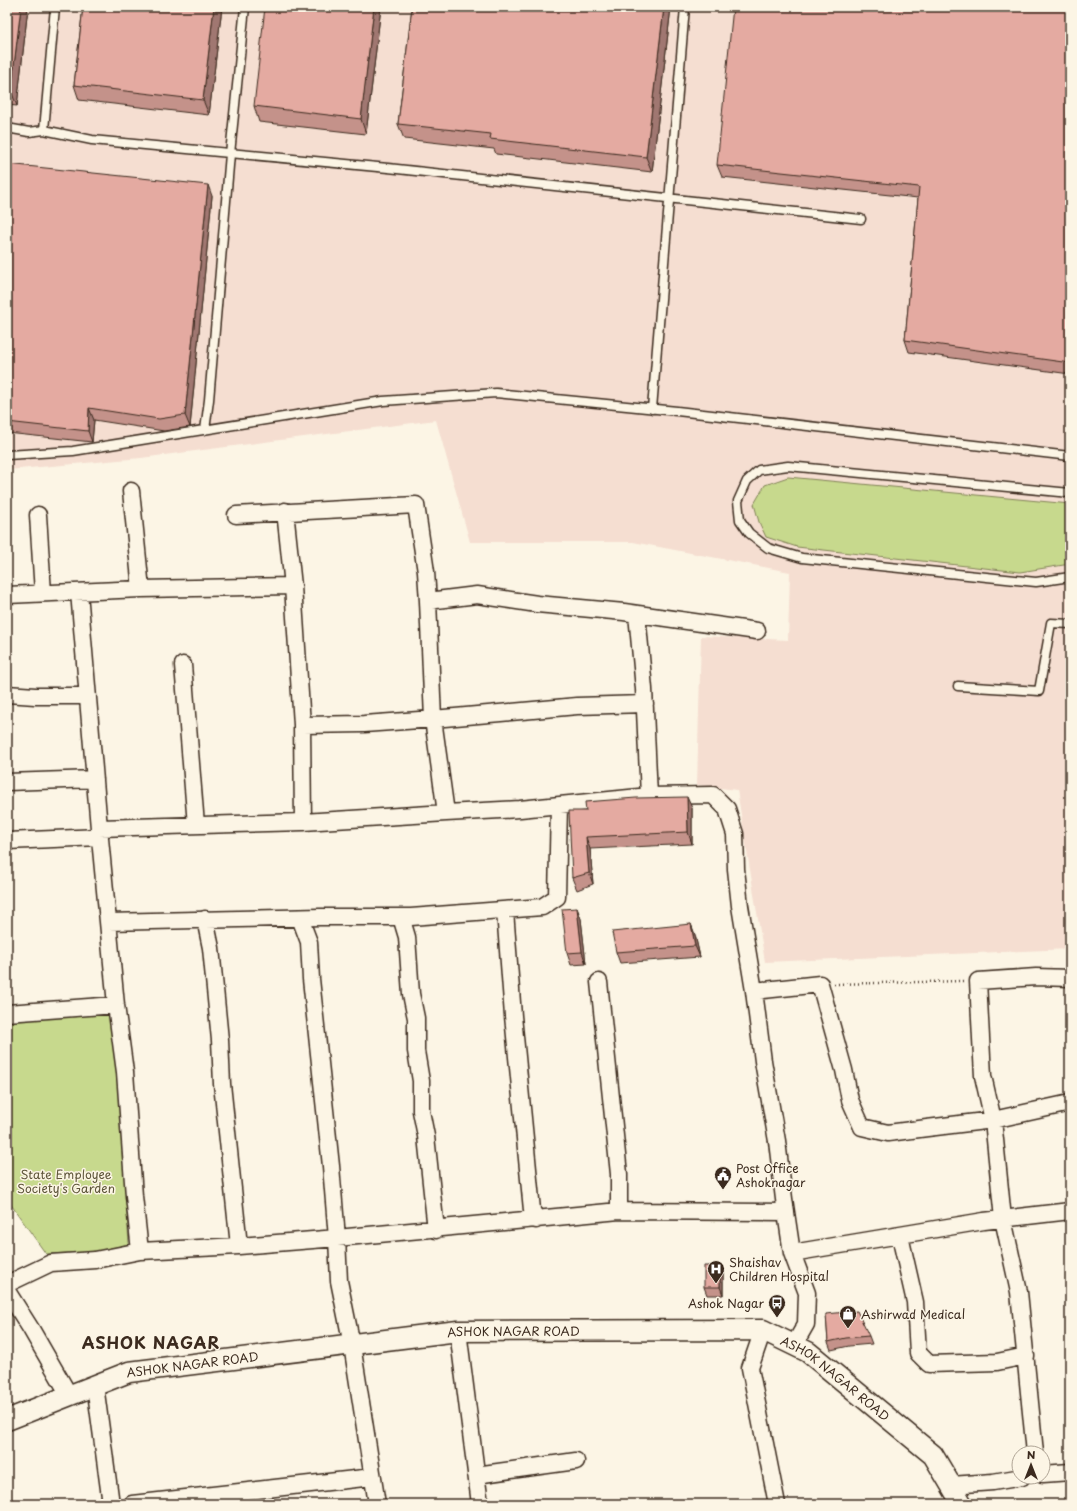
<svg xmlns="http://www.w3.org/2000/svg" width="1077" height="1511" viewBox="0 0 1077 1511" font-family="'Playpen Sans',sans-serif">
	<rect width="100%" height="100%" fill="#fcf5e5"/>
	<filter id="ink" filterUnits="userSpaceOnUse"><feTurbulence type="fractalNoise" baseFrequency=".025" numOctaves="2"/><feDisplacementMap in="SourceGraphic" scale="8" xChannelSelector="R" yChannelSelector="G"/><feConvolveMatrix kernelMatrix="1 2 1 2 8 2 1 2 1" color-interpolation-filters="sRGB"/></filter>
	<g filter="url(#ink)">
		<path fill="#f5ded1" d="M7 7H1070V949L765 962 737 790 697 785 701 636 788 640 790 572 633 542H470L436 420 141 458 7 470Z"/>
		<path fill="#c7d98d" stroke="#818256" d="M788 477 1070 504V564L1020 572 797 547 766 537 759 522 754 504 765 485Z
			M110 1010 118 1085 129 1244 95 1252 46 1254 7 1199V1019Z"/>
		<g fill="none" stroke-linecap="round" stroke-linejoin="round">
			<g stroke="#3b2a1e" stroke-width="11">
				<path id="service" d="M7 128 29 132 44 130 92 140 388 168 861 219
					M44 130 55 7
					M652 409 685 7
					M205 430 209 400 230 154 245 7
					M7 455 73 451 383 401 496 393 677 411 1070 456
					M1070 493 788 466 759 470 747 481 738 501 740 520 749 533 768 548 802 558 1036 582 1070 577
					M958 686 1039 691 1051 623 1070 624"/>
			</g>
			<g stroke="#3b2a1e" stroke-width="19">
				<path id="minor" d="M38 515 43 593
					M236 515 416 505 426 572 428 601 433 719 364 724 302 725 293 586 285 511
					M141 589 293 586
					M79 592 99 828 303 822 446 813 433 719 577 706 645 704
					M7 595 141 589 131 491
					M428 601 477 595 537 604 624 612 757 631
					M183 665 196 825
					M7 694 35 696H88
					M302 725 303 822
					M7 782 95 779
					M649 796 713 795 727 809 735 834 736 869 740 906 754 991 763 1061 777 1141 784 1199 792 1253 807 1293 806 1324 794 1345
					M446 813 520 809 649 796 644 689 637 614
					M7 841 100 837
					M505 911 513 1016 532 1210 536 1220
					M401 917 407 937 411 994 416 1018V1051L421 1081V1111L426 1136 436 1230
					M300 918 309 942 311 979 331 1166 337 1238 339 1281 352 1345 377 1504
					M205 919 211 948 220 1040 222 1084 239 1246
					M108 922 320 917H411L542 907 557 897 559 805
					M599 982 619 1174V1211
					M754 991 820 984 844 1070 850 1100 862 1127 888 1133 927 1128 993 1120 1070 1103
					M7 1013 116 1005
					M900 1236 915 1302 918 1353 929 1364 997 1362 1026 1356
					M140 1251 239 1246 337 1238 619 1211 785 1212
					M792 1253 984 1221 1070 1211
					M7 1284 51 1263 95 1260 140 1251 134 1196 125 1072 116 1005 99 828
					M7 1291 31 1329 69 1395
					M763 1330 750 1368 777 1504
					M458 1331 480 1504
					M95 1385 111 1504
					M1035 1453 1019 1292 1003 1219 993 1120 983 1076 978 981 1036 977 1070 978
					M1043 1474 1070 1472
					M476 1475 576 1461
					M951 1485 993 1482 1022 1477
					M132 1504 373 1477"/>
			</g>
			<g stroke="#3b2a1e" stroke-width="23">
				<g id="tertiary">
					<path id="s1" d="M7 1420 129 1372 458 1331 763 1330 808 1352 933 1455 962 1504"/>
				</g>
			</g>
			<path stroke="#3b2a1e" stroke-width="2.5" stroke-dasharray="1 3" stroke-linecap="butt" d="M834 984 963 981"/>
			<use href="#service" stroke="#fcf5e5" stroke-width="8"/>
			<use href="#minor" stroke="#fcf5e5" stroke-width="16"/>
			<use href="#tertiary" stroke="#fcf5e5" stroke-width="20"/>
		</g>
		<path fill="#c4928a" stroke="#3b2a1e" d="M7 7H28L17 106 7 105Z
			M83 7H222L209 115 79 100 74 85Z
			M381 7 366 134 259 122 254 106Z
			M412 7H671L652 172 496 154 494 149 404 139 398 124Z
			M1070 7V374L909 352 905 340 918 198 722 177 717 165Z
			M7 164 212 196 190 427 164 431 94 420 92 442 7 433Z
			M692 808V844L590 849 593 884 577 890 572 878 586 811Z
			M577 908 581 919 586 964 571 965 567 953Z
			M691 924 695 935 700 957 620 963 616 952Z
			M720 1266 723 1274V1295H707L704 1287Z
			M826 1314 869 1336 872 1344 849 1346 831 1350 828 1342Z"/>
		<path fill="#a07771" stroke="#3b2a1e" d="M21 7H28L17 106 11 91Z
			M214 7H222L209 115 203 100Z
			M374 7H381L366 134 361 119Z
			M664 7H671L652 172 646 157Z
			M208 185 212 196 190 427 185 415Z
			M89 408 94 420 92 442 88 431Z
			M687 797 692 808V844L688 832Z
			M586 837 590 849 593 884 589 873Z
			M577 908 581 919 586 964 582 952Z
			M691 924 695 935 700 957 695 946Z
			M720 1266 723 1274V1295L720 1287Z"/>
		<path fill="#e4aaa1" stroke="#3b2a1e" d="M7 7H21L11 91 7 90Z
			M83 7H214L203 100 74 85Z
			M265 7H374L361 119 254 106Z
			M412 7H664L646 157 490 139 491 134 398 124Z
			M733 7H1070V363L905 340 919 187 717 165Z
			M7 164 208 185 185 415 159 419 89 408 88 431 7 422Z
			M687 797 688 832 586 837 589 873 572 878 569 811H586L585 802 636 798Z
			M577 908 582 952 567 953 562 909Z
			M691 924 695 946 616 952 612 932Z
			M704 1266H720V1287H704Z
			M857 1311 869 1336 846 1338 828 1342 826 1314Z"/>
	</g>
	<defs>
		<g id="civic-pin" transform="scale(0.9)"><path d="M0 17L-7.5 6A9.5 9.5 0 1 1 7.5 6Z" fill="#3b2a1e" stroke="#fcf5e5"/><path d="M-.6-6.5H3V-4.5H.6V-3L4-1V1h2V6H-6V1h2V-1L-.6-3ZM-1.2 2.5V6h2.4V2.5Z" fill="#fff"/></g>
		<g id="hospital-pin" transform="scale(0.9)"><path d="M0 17L-7.5 6A9.5 9.5 0 1 1 7.5 6Z" fill="#3b2a1e" stroke="#fcf5e5"/><path d="M-5-5h3v3.5h4V-5h3V5h-3V1.5h-4V5h-3Z" fill="#fff"/></g>
		<g id="bus-pin" transform="scale(0.9)"><path d="M0 17L-7.5 6A9.5 9.5 0 1 1 7.5 6Z" fill="#3b2a1e" stroke="#fcf5e5"/><path d="M-5-6H5V4H4V6H2V4H-2V6H-4V4H-5ZM-3.5-4V0h7V-4ZM-3.5 1.2v1.5H-2V1.2ZM2 1.2v1.5H3.5V1.2Z" fill="#fff"/></g>
		<g id="shop-pin" transform="scale(0.9)"><path d="M0 17L-7.5 6A9.5 9.5 0 1 1 7.5 6Z" fill="#3b2a1e" stroke="#fcf5e5"/><path d="M-5-2.5h2.3a2.7 3.5 0 0 1 5.4 0H5L5.5 6h-11ZM-1.5-2.5h3a1.5 2.3 0 0 0-3 0Z" fill="#fff"/></g>
	</defs>
	<g fill-rule="evenodd">
		<use href="#civic-pin" x="723" y="1175"/>
		<use href="#hospital-pin" x="716" y="1269"/>
		<use href="#bus-pin" x="777" y="1303"/>
		<use href="#shop-pin" x="848" y="1314"/>
	</g>
	<g text-anchor="middle" dominant-baseline="central" stroke-width="3" stroke-linejoin="round" paint-order="stroke">
		<g font-size="12" fill="#3b2a1e" stroke="#fcf5e5" text-anchor="start">
			<text x="736" y="1168">Post Office<tspan x="736" dy="14">Ashoknagar</tspan></text>
			<text x="729" y="1262">Shaishav<tspan x="729" dy="14">Children Hospital</tspan></text>
			<text x="764" y="1303" text-anchor="end">Ashok Nagar</text>
			<text x="861" y="1314">Ashirwad Medical</text>
		</g>
		<g font-size="12" fill="#5e563a" stroke="#fcf5e5">
			<text x="66" y="1174">State Employee<tspan x="66" dy="14">Society's Garden</tspan></text>
		</g>
		<g font-size="12" fill="#3b2a1e" stroke="#fcf5e5">
			<text stroke="none"><textPath href="#s1" startOffset="518">ASHOK NAGAR ROAD</textPath></text>
			<text stroke="none"><textPath href="#s1" startOffset="195">ASHOK NAGAR ROAD</textPath></text>
			<text stroke="none"><textPath href="#s1" startOffset="855">ASHOK NAGAR ROAD</textPath></text>
		</g>
		<g font-size="16" font-weight="bold" letter-spacing="1" fill="#3b2a1e" stroke="#fcf5e5">
			<text x="151" y="1342">ASHOK NAGAR</text>
		</g>
	</g>
	<rect width="1077" height="1511" fill="none" stroke="#fcf5e5" stroke-width="24"/>
	<rect x="12" y="12" width="1053" height="1487" fill="none" stroke="#3b2a1e" stroke-width="1.5" filter="url(#ink)"/>
	<g transform="translate(1031 1465)"><circle r="19" fill="#fcf5e5" stroke="#afa495"/>
	<path d="M0-3L7 15L0 10L-7 15Z" fill="#3b2a1e"/>
	<text y="-6" font-size="11" font-weight="bold" text-anchor="middle" fill="#3b2a1e">N</text>
	</g>
</svg>
